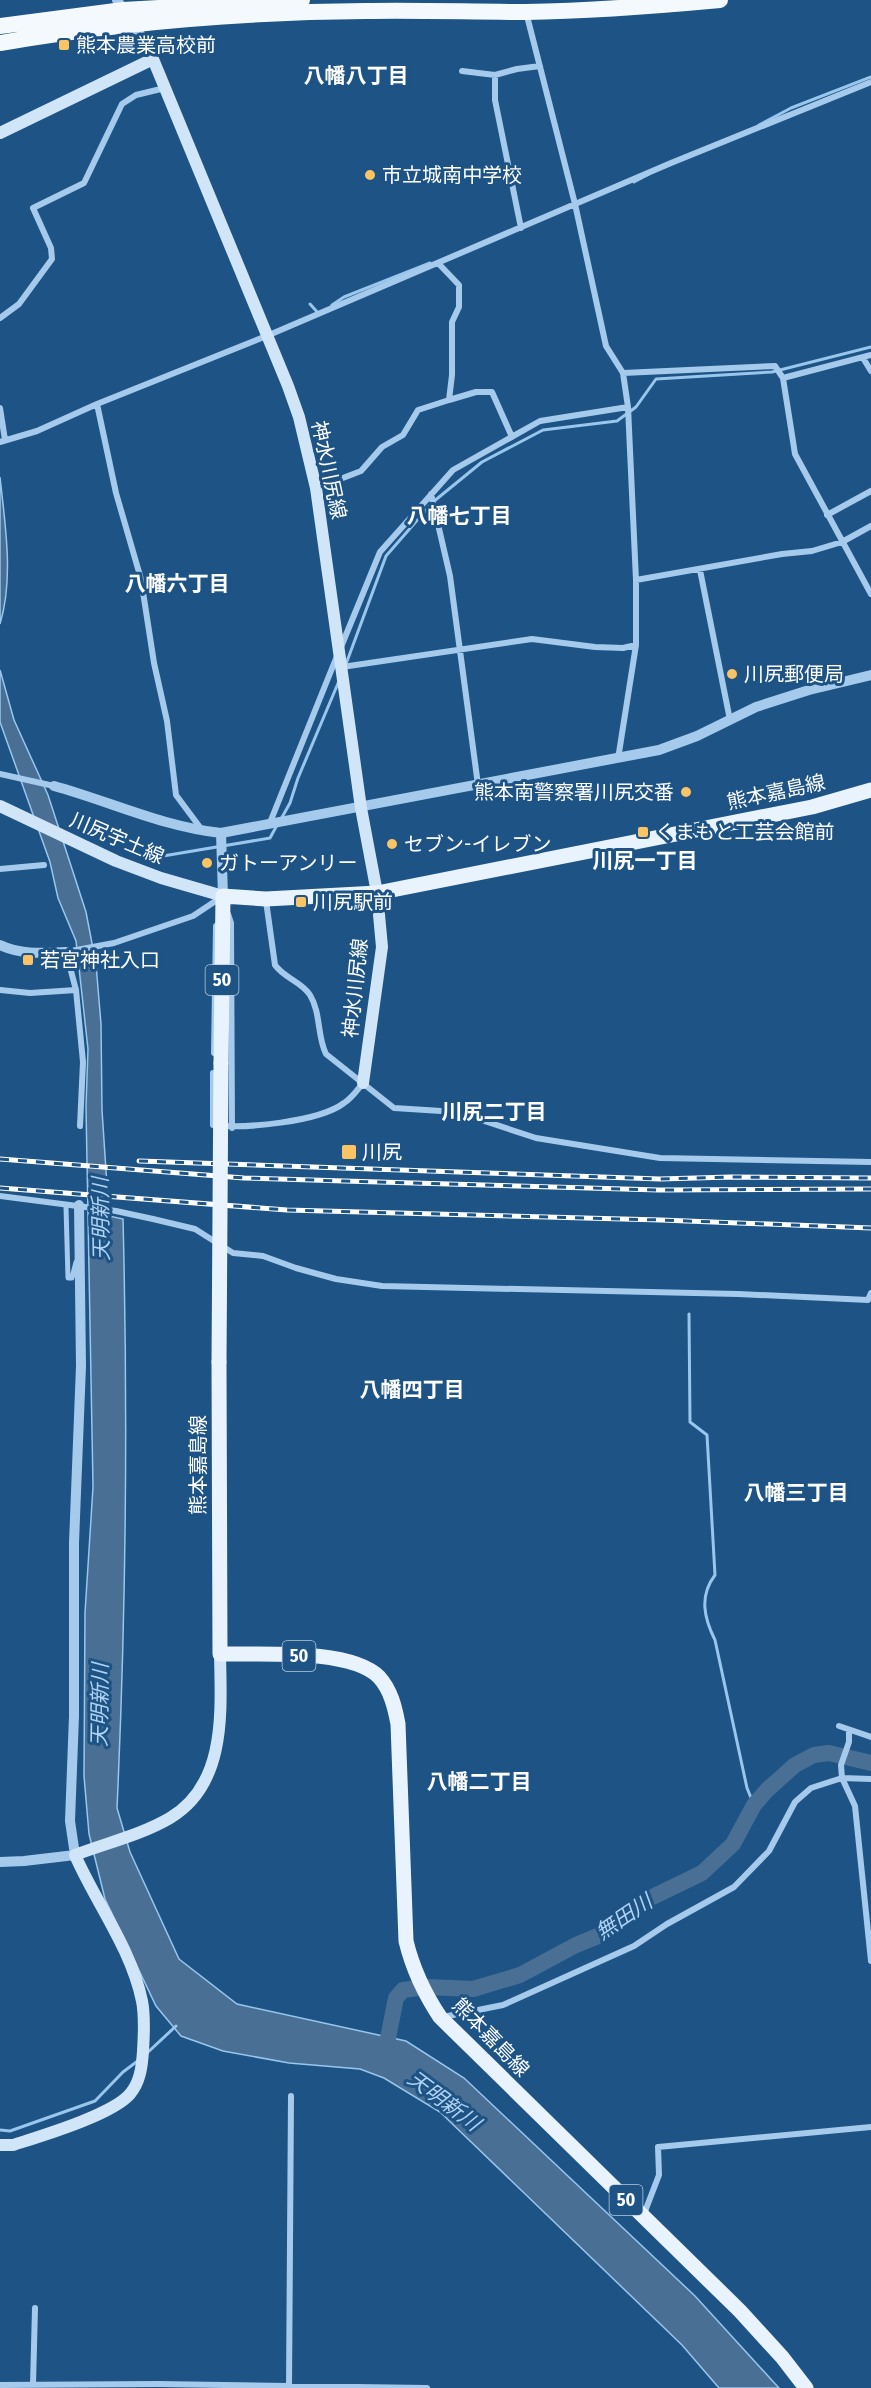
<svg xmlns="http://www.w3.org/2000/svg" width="871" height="2388" viewBox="0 0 871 2388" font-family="'Fira Sans Condensed','Noto Sans JP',sans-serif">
	<rect width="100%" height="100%" fill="#1d5385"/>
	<path fill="#496f94" stroke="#98c6ec" stroke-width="1.5" d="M0 477C5 524 14 578 0 624Z
		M0 670 14 720 48 795 86 912 96 964 101 1024 102 1110 109 1216 123 1219C128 1415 126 1612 117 1808L130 1852 179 1959 237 2004 406 2041 464 2078 695 2296 779 2388H719L682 2345 440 2112 384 2078 360 2069 289 2063 223 2051 181 2036 156 2006 105 1899 89 1834 84 1776 85 1613 93 1487 86 1107 88 1049 76 941 58 898 50 862 0 722Z"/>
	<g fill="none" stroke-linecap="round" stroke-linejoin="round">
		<path stroke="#98c6ec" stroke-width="3" d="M759 125 791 108 871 77
			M634 182 649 174
			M310 304 319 314
			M332 305 344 297 430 263
			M346 664 386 556 433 502 482 462 543 430 617 421 636 407 656 379 772 372 871 347
			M281 819 290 803 298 778 339 681
			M163 856 270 838 276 827
			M689 1314 690 1422 707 1435 715 1575C699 1596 704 1618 715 1640L747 1788 754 1805
			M146 2054 176 2026
			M0 2130 10 2131 95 2101 123 2072 139 2060"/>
		<path stroke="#496f94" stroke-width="16" d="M384 2058 396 1998 403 1990 427 1987 473 1989 520 1975 576 1945 598 1936 640 1903 702 1873 733 1844 754 1805 767 1790 795 1765 814 1755 829 1753 871 1763"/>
		<path stroke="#a5caeb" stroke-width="5" d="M66 1207 68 1278H72L76 1262"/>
		<path stroke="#a5caeb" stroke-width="6" d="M526 12 575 204 606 346 623 373 628 407 636 580V645L618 759
			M462 71 495 75 517 69 540 66
			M495 75V100L521 228
			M0 318 19 304 52 259 51 248 33 208 84 183 122 104 136 95 165 88
			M863 358 871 371
			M623 373 775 366 783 378 795 454 871 594
			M783 378 871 355
			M449 400 476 392H492L512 437
			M97 404 116 493 141 579 154 663 167 721 176 795 202 830
			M0 408 5 440
			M0 442 37 431 97 404 269 335 671 163 871 82
			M317 488 361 471 382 447 403 435 418 410 449 400 452 375V322L459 307V285L438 263
			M431 494 450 576 478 785
			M827 515 871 491
			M700 570 730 720
			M636 580 782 554 812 551 842 542 871 526
			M341 647 380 552 453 470 540 421 628 407
			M342 667 532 639 595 647 623 648 636 645
			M0 774 54 786
			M269 825 337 656
			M0 869 44 865
			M266 901 275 965C284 978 302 982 310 995 321 1013 317 1036 326 1054L394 1108 457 1112 536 1138 660 1158 871 1162
			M228 914 231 923 232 1128
			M0 990 30 993 76 990
			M214 1053 216 926
			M213 1073V1125C244 1129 319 1122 344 1103 352 1098 358 1089 363 1083
			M80 1126 83 1062 76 990 66 952 114 943 193 916 220 898
			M0 1196 116 1211 153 1219 195 1229 233 1253 263 1256 296 1268 336 1279 382 1286 738 1294 868 1300 871 1293
			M839 1726 871 1737
			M849 1730V1742L841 1765 842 1778 855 1806 871 1961
			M443 2017 503 2005 634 1946 667 1924 734 1887 769 1851 795 1802 811 1788 842 1778 871 1779
			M644 2214 659 2175 658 2147 871 2127
			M0 2385 158 2384 427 2388
			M33 2385 35 2308
			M289 2388 291 2096"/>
		<path stroke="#a5caeb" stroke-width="10" d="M117 0 147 45 153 59
			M54 786C109 801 163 827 221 833L659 750 697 736 756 707 809 690 871 675
			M221 833 223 896
			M0 945C21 955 43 953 66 952
			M0 1862 24 1861 75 1855 70 1821 74 1716V1543L81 1366 79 1205"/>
		<path stroke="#d1e5f8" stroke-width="12" d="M0 133 153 59 288 386 299 417 316 488 361 808 377 893 382 947 363 1083
			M0 806 116 861 161 878 223 896
			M0 2145H13C41 2136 112 2115 130 2094 140 2082 142 2067 143 2051 144 2035 145 2016 142 2001 131 1948 96 1903 75 1855 106 1843 141 1835 170 1818 227 1784 221 1711 220 1654"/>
		<path stroke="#e9f3fe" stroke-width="15" d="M221 1063 223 896 266 899 377 893 812 807 871 790
			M219 1362 220 1654C260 1655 350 1648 379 1677 391 1690 395 1708 398 1724L406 1941C413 1970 424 1993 440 2017L740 2311 782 2357 806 2388"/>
		<path stroke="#f4f9fe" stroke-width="16" d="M0 26 123 10 302 0
			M0 43C121 22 243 12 366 11 419 10 472 12 525 12 590 11 655 6 720 0"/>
		<g stroke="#fff" stroke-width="5">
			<path id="rail" d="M0 1159 244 1178 344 1181 659 1190 871 1189
				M139 1161 660 1179 731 1177 871 1178
				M0 1188 287 1210 661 1220 871 1228"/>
		</g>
		<use href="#rail" stroke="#1d5385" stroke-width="3" stroke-dasharray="9" stroke-linecap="butt"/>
		<path stroke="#e9f3fe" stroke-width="15" d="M219 1362 221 1063"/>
	</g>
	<g fill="#fac363" stroke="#1d5385" stroke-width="2">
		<rect x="58" y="39" width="12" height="12" rx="3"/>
		<circle cx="370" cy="175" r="6"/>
		<circle cx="732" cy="674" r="6"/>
		<circle cx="686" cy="792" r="6"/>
		<rect x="637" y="826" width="12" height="12" rx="3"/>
		<circle cx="392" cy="844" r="6"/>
		<circle cx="207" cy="863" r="6"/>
		<rect x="295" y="896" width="12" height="12" rx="3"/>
		<rect x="22" y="954" width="12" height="12" rx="3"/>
		<rect x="341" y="1144" width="16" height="16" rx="3"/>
	</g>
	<g text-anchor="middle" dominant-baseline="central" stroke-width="6" stroke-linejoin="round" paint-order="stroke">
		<g fill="#1d5385" stroke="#bbcbda" stroke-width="1.5">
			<rect x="205.5" y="965" width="33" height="30" rx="4.5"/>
			<rect x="282.5" y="1641" width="33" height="30" rx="4.5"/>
			<rect x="609.5" y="2185" width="33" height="30" rx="4.5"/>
		</g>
		<g font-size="18" font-weight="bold" fill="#fff">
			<text x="222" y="980">50</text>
			<text x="299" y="1656">50</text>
			<text x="626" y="2200">50</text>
		</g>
		<g font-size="20" fill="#fff" stroke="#1d5385" text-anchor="start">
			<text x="76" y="45">熊本農業高校前</text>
			<text x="382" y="175">市立城南中学校</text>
			<text x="744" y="674">川尻郵便局</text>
			<text x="674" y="792" text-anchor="end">熊本南警察署川尻交番</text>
			<text x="655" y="832">くまもと工芸会館前</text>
			<text x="404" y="844">セブン-イレブン</text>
			<text x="219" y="863">ガトーアンリー</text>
			<text x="313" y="902">川尻駅前</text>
			<text x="40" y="960">若宮神社入口</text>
			<text x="362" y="1152">川尻</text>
		</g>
		<g font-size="20" fill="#fff" stroke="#1d5385">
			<text transform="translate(329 470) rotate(78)">神水川尻線</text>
			<text transform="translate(776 792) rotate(-12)">熊本嘉島線</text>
			<text transform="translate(117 838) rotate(23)">川尻宇土線</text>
			<text transform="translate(355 988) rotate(-84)">神水川尻線</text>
			<text transform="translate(198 1465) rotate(-90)">熊本嘉島線</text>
			<text transform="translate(491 2037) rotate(46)">熊本嘉島線</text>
		</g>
		<g font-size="21" font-weight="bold" fill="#fff" stroke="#1d5385">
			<text x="356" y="76">八幡八丁目</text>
			<text x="459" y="516">八幡七丁目</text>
			<text x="177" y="584">八幡六丁目</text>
			<text x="645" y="861">川尻一丁目</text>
			<text x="494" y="1112">川尻二丁目</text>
			<text x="412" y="1390">八幡四丁目</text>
			<text x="796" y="1493">八幡三丁目</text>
			<text x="479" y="1782">八幡二丁目</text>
		</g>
		<g font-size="21" font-style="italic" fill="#b1d3f2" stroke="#1d5385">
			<text transform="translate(101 1219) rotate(-91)">天明新川</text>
			<text transform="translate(100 1705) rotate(-89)">天明新川</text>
			<text transform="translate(624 1917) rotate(-34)">無田川</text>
			<text transform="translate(444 2101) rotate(37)">天明新川</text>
		</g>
	</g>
</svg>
